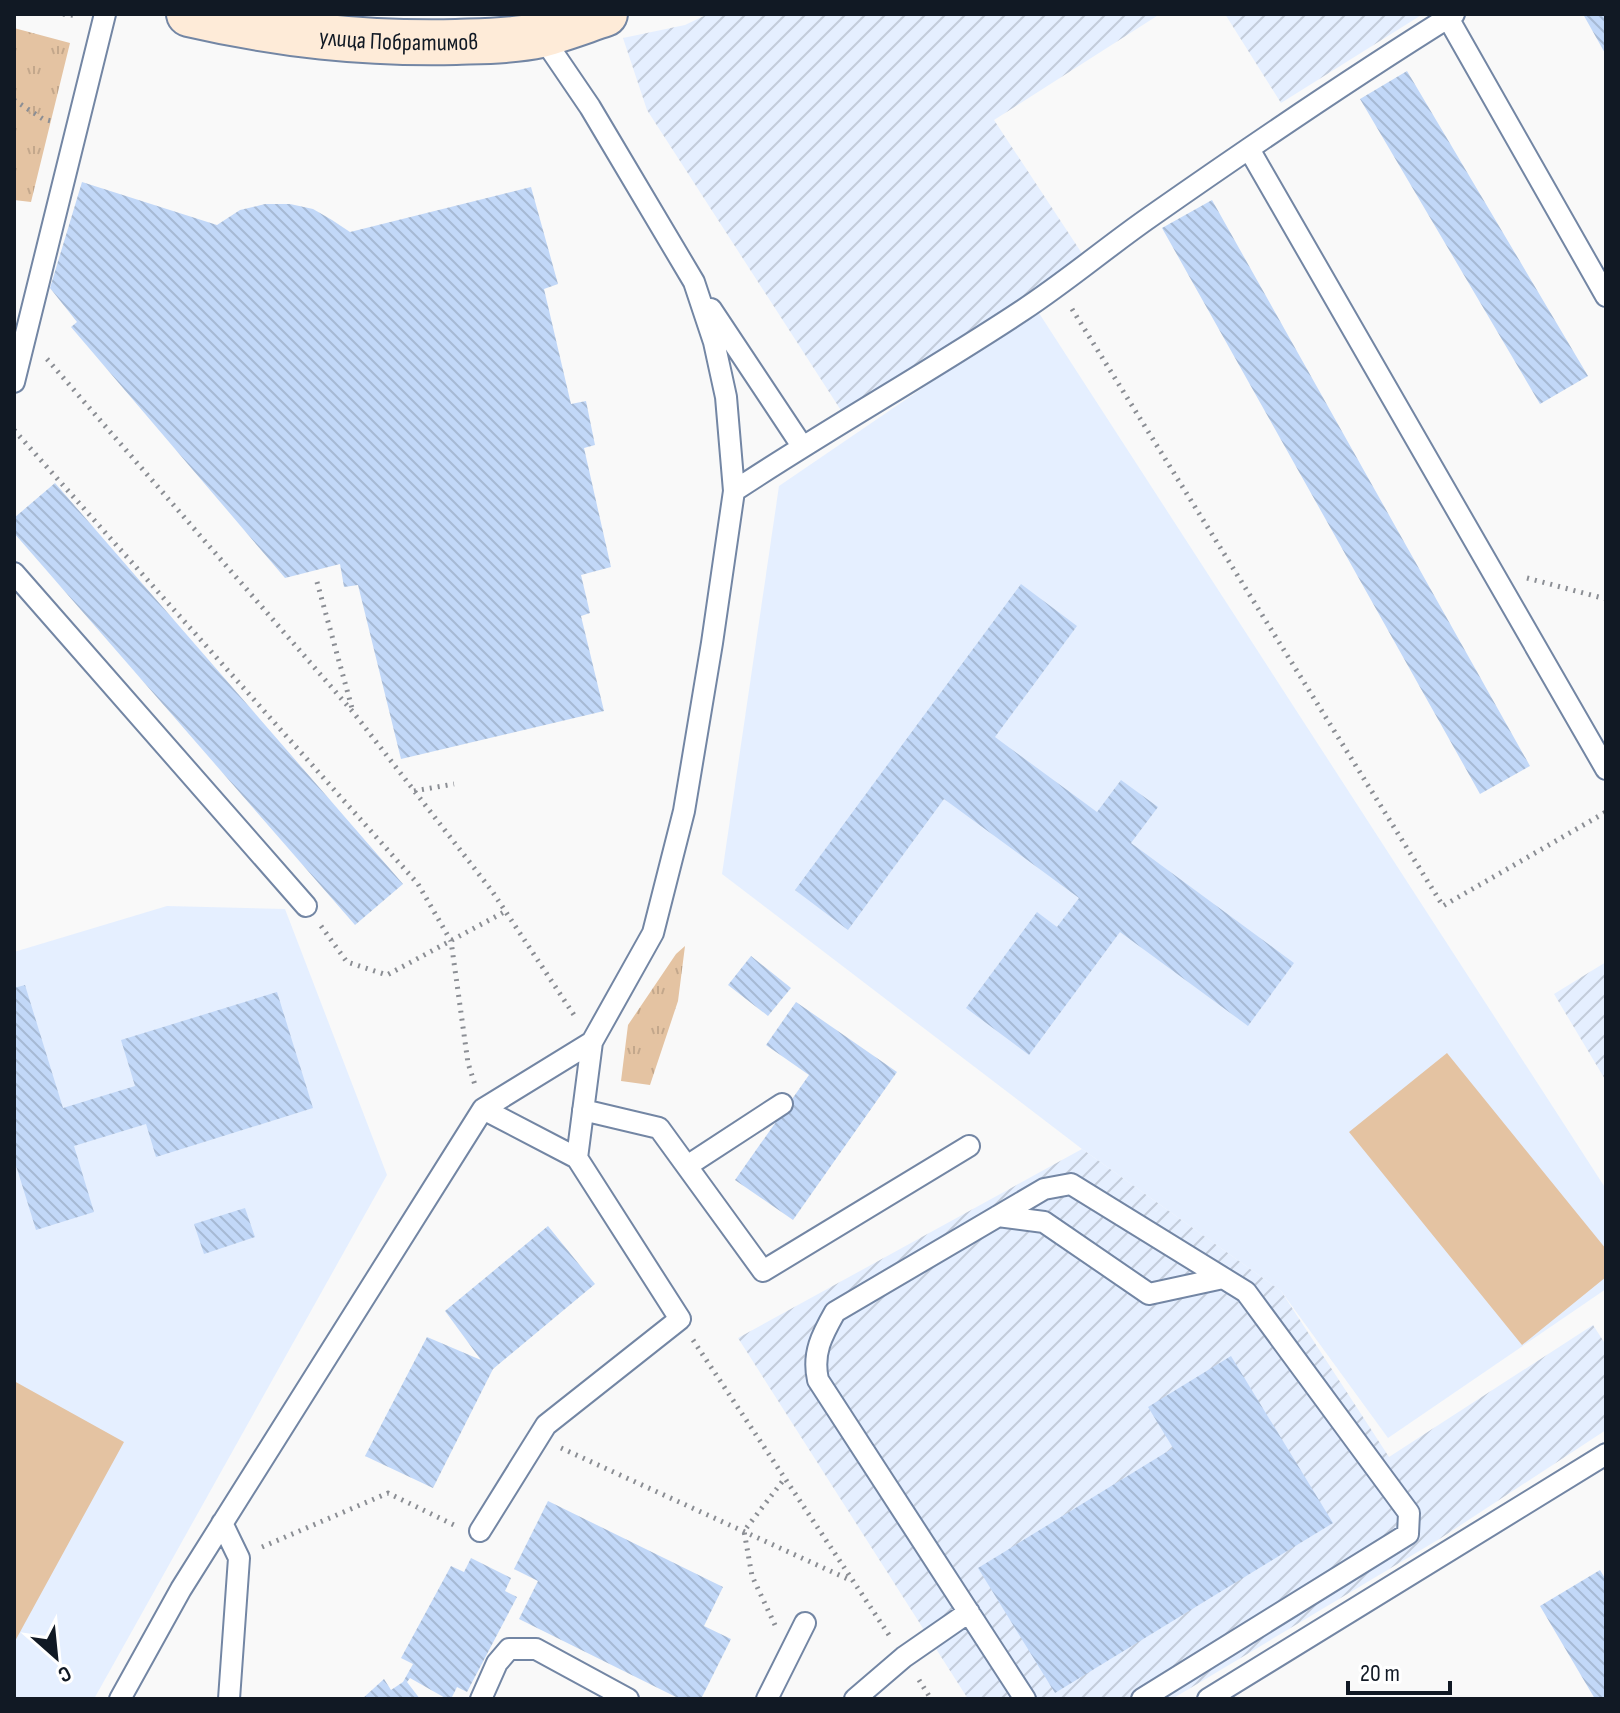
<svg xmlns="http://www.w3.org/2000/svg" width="1620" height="1713" viewBox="0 0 1620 1713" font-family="'Sofia Sans Condensed',sans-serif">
	<defs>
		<pattern id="industrial-furrows" width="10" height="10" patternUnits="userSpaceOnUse" patternTransform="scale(2)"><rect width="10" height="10" fill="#e5efff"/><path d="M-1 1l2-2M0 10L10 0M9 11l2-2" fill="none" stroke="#c3ccda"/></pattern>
		<pattern id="grass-tufts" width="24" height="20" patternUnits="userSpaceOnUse" patternTransform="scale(2)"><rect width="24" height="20" fill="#e4c3a2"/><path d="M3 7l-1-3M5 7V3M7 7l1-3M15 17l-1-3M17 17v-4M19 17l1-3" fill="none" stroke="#c3a78b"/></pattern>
		<pattern id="building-back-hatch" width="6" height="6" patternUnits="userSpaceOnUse" patternTransform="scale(2)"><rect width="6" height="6" fill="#c2d8f8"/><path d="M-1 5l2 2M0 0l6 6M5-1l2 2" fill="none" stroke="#a6b9d4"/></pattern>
	</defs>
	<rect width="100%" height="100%" fill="#f9f9f9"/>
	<path fill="#e5efff" d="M1037 310 1606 1189V1289L1388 1438 1281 1291 1082 1149 722 874 779 486Z
		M167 906 285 909 387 1175 94 1699H14V952Z"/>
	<path fill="url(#industrial-furrows)" d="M708 14H1160L994 120 1083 255 996 316 842 412 647 110 623 38 685 25Z
		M1225 14H1423L1281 103Z
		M1606 962V1081L1554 994Z
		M1082 1149 1281 1291 1389 1457 1593 1325 1606 1345V1430L1441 1538 1172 1699H968L738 1338Z"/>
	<path fill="url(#grass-tufts)" d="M14 28 70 43 31 202 14 200Z
		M685 946 678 1001 650 1085 621 1081 628 1025 676 954Z"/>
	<path fill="#e4c3a2" d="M1447 1053 1606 1249V1277L1522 1345 1349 1132Z
		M14 1381 124 1442 14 1643Z"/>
	<path fill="url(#building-back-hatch)" d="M1583 14H1606V55Z
		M1407 71 1588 376 1540 404 1360 99Z
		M82 182 217 225 240 210 265 204H290L313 209 332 220 350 232 531 187 558 284 544 289 571 404 586 401 595 445 584 448 611 567 581 575 590 613 581 616 604 711 401 759 358 585 344 587 340 564 285 578 71 327 77 322 50 288Z
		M1212 200 1530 766 1480 794 1162 228Z
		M55 483 403 884 355 925 14 533V518Z
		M1021 584 1077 626 995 737 1097 812 1121 780 1158 807 1131 843 1294 963 1248 1026 1120 932 1029 1055 966 1008 1037 912 1057 927 1079 898 944 799 848 930 795 890Z
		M751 956 791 988 768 1016 728 985Z
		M25 985 63 1108 135 1086 121 1040 277 992 313 1108 156 1157 146 1124 74 1146 94 1212 36 1230 14 1159V988Z
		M796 1002 897 1072 793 1220 735 1180 809 1075 766 1045Z
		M245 1208 255 1237 204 1254 194 1224Z
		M548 1226 595 1284 493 1369 433 1488 365 1456 427 1337 481 1360 445 1311Z
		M1231 1356 1333 1523 1055 1693 978 1568 1173 1448 1148 1407Z
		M548 1501 723 1587 704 1626 731 1639 701 1699H680L519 1619 538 1581 514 1569Z
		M471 1558 511 1578 505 1591 517 1597 467 1692 457 1687 451 1699H447L410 1678 407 1682 420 1699H362L384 1679 391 1690 403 1682 413 1664 401 1658 451 1566 464 1572Z
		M1600 1570 1606 1580V1699H1595L1540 1606Z"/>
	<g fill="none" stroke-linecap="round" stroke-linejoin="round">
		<g stroke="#7386a4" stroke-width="24">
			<path id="lane" d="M1448 18 1606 296
				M541 35 590 107 694 282 714 342 726 397 734 491 712 643 684 811 653 933 592 1042 577 1158
				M1249 149 1606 769
				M711 309 802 446
				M14 382 105 14
				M734 491C829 428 928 373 1023 310 1067 281 1107 247 1150 217 1250 147 1351 78 1454 14
				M14 573 306 906
				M583 1110 659 1128 763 1271 969 1146
				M687 1166 782 1104
				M998 1216 1044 1222 1149 1294 1223 1278
				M222 1523 239 1558 229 1699
				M480 1531 546 1425 680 1319 577 1158 483 1109
				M120 1699 181 1589 483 1109 592 1042
				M481 1699 497 1663 509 1649H536L628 1699
				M767 1699 805 1623
				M855 1699 904 1657 969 1612
				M1025 1699 818 1380C812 1353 822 1335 835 1312L1044 1189 1071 1184 1246 1292 1409 1513 1408 1534 1142 1699
				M1208 1699 1606 1454"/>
		</g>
		<g stroke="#7386a4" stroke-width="48">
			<g id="secondary">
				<path id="s1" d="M189 14C280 35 363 44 456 42 484 41 513 41 541 35 563 29 584 21 605 14"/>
			</g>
		</g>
		<path stroke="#8b8e94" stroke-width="5" stroke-dasharray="2 6" stroke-linecap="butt" d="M63 14 78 16
			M14 100 43 119 51 121
			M1072 309 1443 906 1606 812
			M47 359 353 712 492 891 576 1018
			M14 430 418 884 451 941 468 1063 475 1085
			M1527 578 1606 599
			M317 582 352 708
			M414 791 454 784
			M321 926 347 962 387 975 506 911
			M693 1340 889 1635
			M561 1448 850 1580
			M262 1547 388 1493 454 1525
			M775 1625 752 1576 744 1531 785 1478
			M919 1680 931 1699"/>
		<use href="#lane" stroke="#fff" stroke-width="20"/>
		<use href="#secondary" stroke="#feebd8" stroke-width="44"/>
	</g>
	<g text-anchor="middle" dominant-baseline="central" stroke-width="6" stroke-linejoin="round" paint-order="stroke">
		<g font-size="24" fill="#111924" stroke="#fff">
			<text stroke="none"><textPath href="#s1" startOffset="212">улица Побратимов</textPath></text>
		</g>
	</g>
	<rect width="1620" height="1713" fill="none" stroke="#111924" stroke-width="32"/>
	<g transform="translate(56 1657) rotate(153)" stroke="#ffffff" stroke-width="6" paint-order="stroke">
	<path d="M0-6L14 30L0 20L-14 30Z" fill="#111924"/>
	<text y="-12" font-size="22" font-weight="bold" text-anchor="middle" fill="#111924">С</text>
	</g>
	<path d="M1348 1681v12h102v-12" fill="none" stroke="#111924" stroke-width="4"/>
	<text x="1360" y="1681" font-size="24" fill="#111924" stroke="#ffffff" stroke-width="6" paint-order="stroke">20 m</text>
</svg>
